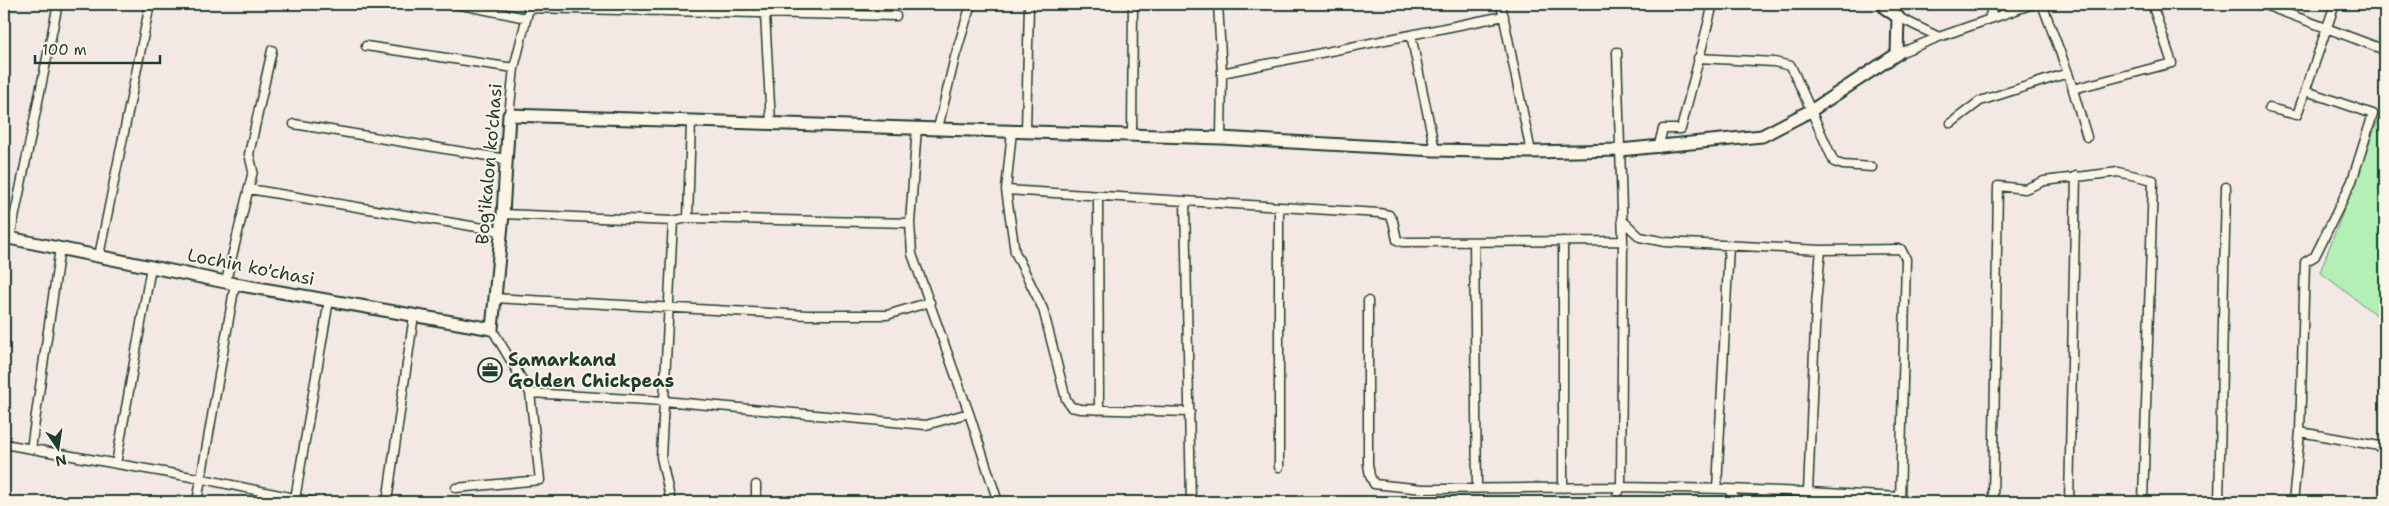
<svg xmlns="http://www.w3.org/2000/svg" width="2389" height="506" viewBox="0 0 2389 506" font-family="'Shantell Sans',sans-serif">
	<rect width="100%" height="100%" fill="#f3e8e4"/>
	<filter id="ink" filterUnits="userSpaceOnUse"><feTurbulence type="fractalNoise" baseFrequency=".02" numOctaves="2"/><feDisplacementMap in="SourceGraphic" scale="10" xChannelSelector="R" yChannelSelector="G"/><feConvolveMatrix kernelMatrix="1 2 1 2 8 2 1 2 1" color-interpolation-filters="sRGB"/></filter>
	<g filter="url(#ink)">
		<path fill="#b4efb5" stroke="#6a9674" d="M2385 102V322L2320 272Z"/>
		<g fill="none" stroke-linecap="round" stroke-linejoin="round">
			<g stroke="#1f3d34" stroke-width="11">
				<path id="street" d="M456 4 526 18
					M1218 4 1222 73 1221 138
					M1501 4 1531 152
					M2042 4 2068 73 2087 137
					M2262 4 2385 50
					M528 8 896 16
					M765 14 771 123
					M1898 17 1939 37 2033 4
					M1989 18 1994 4
					M1411 35 1435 150
					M366 46 514 68
					M1897 54 1939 37
					M1698 58 1774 62 1791 66 1834 162 1843 165 1872 167
					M1222 73 1504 16
					M2073 89 2172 63 2152 4
					M2269 108 2297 115 2335 4
					M509 115 514 68 530 4
					M691 121 688 218 673 221 664 401 926 425 969 413 998 502
					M1951 123 1980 101 2068 73
					M294 124 506 159
					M917 127 910 223 912 254 969 413
					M938 128 955 57 971 4
					M1012 131 1006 190 1015 252 1043 309 1066 399 1071 407 1081 409 1190 412
					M1026 131 1029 4
					M1132 135 1133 4
					M1658 148 1663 129H1681L1713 4
					M249 189 501 231
					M1006 190 1379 213 1389 215 1393 221 1397 240 1402 242 1623 241
					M1098 197 1099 410
					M1185 202 1191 502
					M1279 208V467
					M503 214 673 221
					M688 218 910 223
					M1622 220 1640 237 1665 242 1821 250 1901 249 1906 259 1900 502
					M10 238 58 4
					M1563 241V488
					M1474 242 1477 489
					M99 256 150 4
					M226 281 253 171 249 154 272 50
					M494 298 807 315H887L930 302
					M1368 301V464L1370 476 1374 484 1423 489 1621 487 1728 489 1735 499 1791 502
					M492 329 530 393 664 401 661 457 671 502
					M2300 432 2385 447
					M4 444 203 479 313 502
					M31 449 60 248
					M116 464 151 267
					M756 485V502
					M456 488 540 480 530 393
					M1717 489 1729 245
					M1728 489 1808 492 1816 304 1821 250
					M1808 492 1900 497
					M295 499 329 300
					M197 502 235 284
					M387 502 414 315
					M1614 502 1621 487 1623 241 1617 52
					M1993 502 1998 186 2025 189 2044 181 2118 172 2153 180 2143 502
					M2069 502 2076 176
					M2219 502 2226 187
					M2293 502 2300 432 2305 262 2315 256 2352 181 2373 114 2306 91"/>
			</g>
			<g stroke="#1f3d34" stroke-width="15">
				<path id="secondary" d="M4 237 235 284 492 329 503 214 509 115 1221 138 1435 150 1531 152 1620 150 1762 136 1812 110 1897 54 1898 17 1885 8 1884 4"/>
			</g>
			<use href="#street" stroke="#fcf5e5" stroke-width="8"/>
			<use href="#secondary" stroke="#fcf5e5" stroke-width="11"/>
		</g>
	</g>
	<defs>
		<g id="office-ring" transform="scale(1.25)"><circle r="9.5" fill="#fcf5e5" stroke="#1f3d34" stroke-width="1.5"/><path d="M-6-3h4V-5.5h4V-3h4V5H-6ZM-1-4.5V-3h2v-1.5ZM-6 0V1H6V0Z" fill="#1f3d34"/></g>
	</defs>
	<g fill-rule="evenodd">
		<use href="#office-ring" x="490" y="370"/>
	</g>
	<g text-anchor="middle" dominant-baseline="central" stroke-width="4" stroke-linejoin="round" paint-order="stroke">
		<g font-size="18" fill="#1f3d34" stroke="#fcf5e5">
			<text transform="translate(489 164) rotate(-85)">Bog'ikalon ko'chasi</text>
			<text transform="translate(251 267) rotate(11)">Lochin ko'chasi</text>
		</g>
		<g font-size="18" font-weight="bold" fill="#1f3d34" stroke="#fcf5e5" text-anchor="start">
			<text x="508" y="360">Samarkand<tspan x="508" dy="21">Golden Chickpeas</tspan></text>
		</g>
	</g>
	<rect width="2389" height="506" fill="none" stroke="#fcf5e5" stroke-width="20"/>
	<rect x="10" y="10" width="2369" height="486" fill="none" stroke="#1f3d34" stroke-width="2" filter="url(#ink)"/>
	<g transform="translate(58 448) rotate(167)" stroke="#fcf5e5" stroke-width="4" paint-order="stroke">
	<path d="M0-4L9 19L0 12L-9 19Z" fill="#1f3d34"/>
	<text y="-8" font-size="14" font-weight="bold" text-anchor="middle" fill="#1f3d34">N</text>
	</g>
	<path d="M35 55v8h125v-8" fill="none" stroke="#1f3d34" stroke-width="2.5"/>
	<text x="42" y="55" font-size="15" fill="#1f3d34" stroke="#fcf5e5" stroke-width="4" paint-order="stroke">100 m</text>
</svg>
